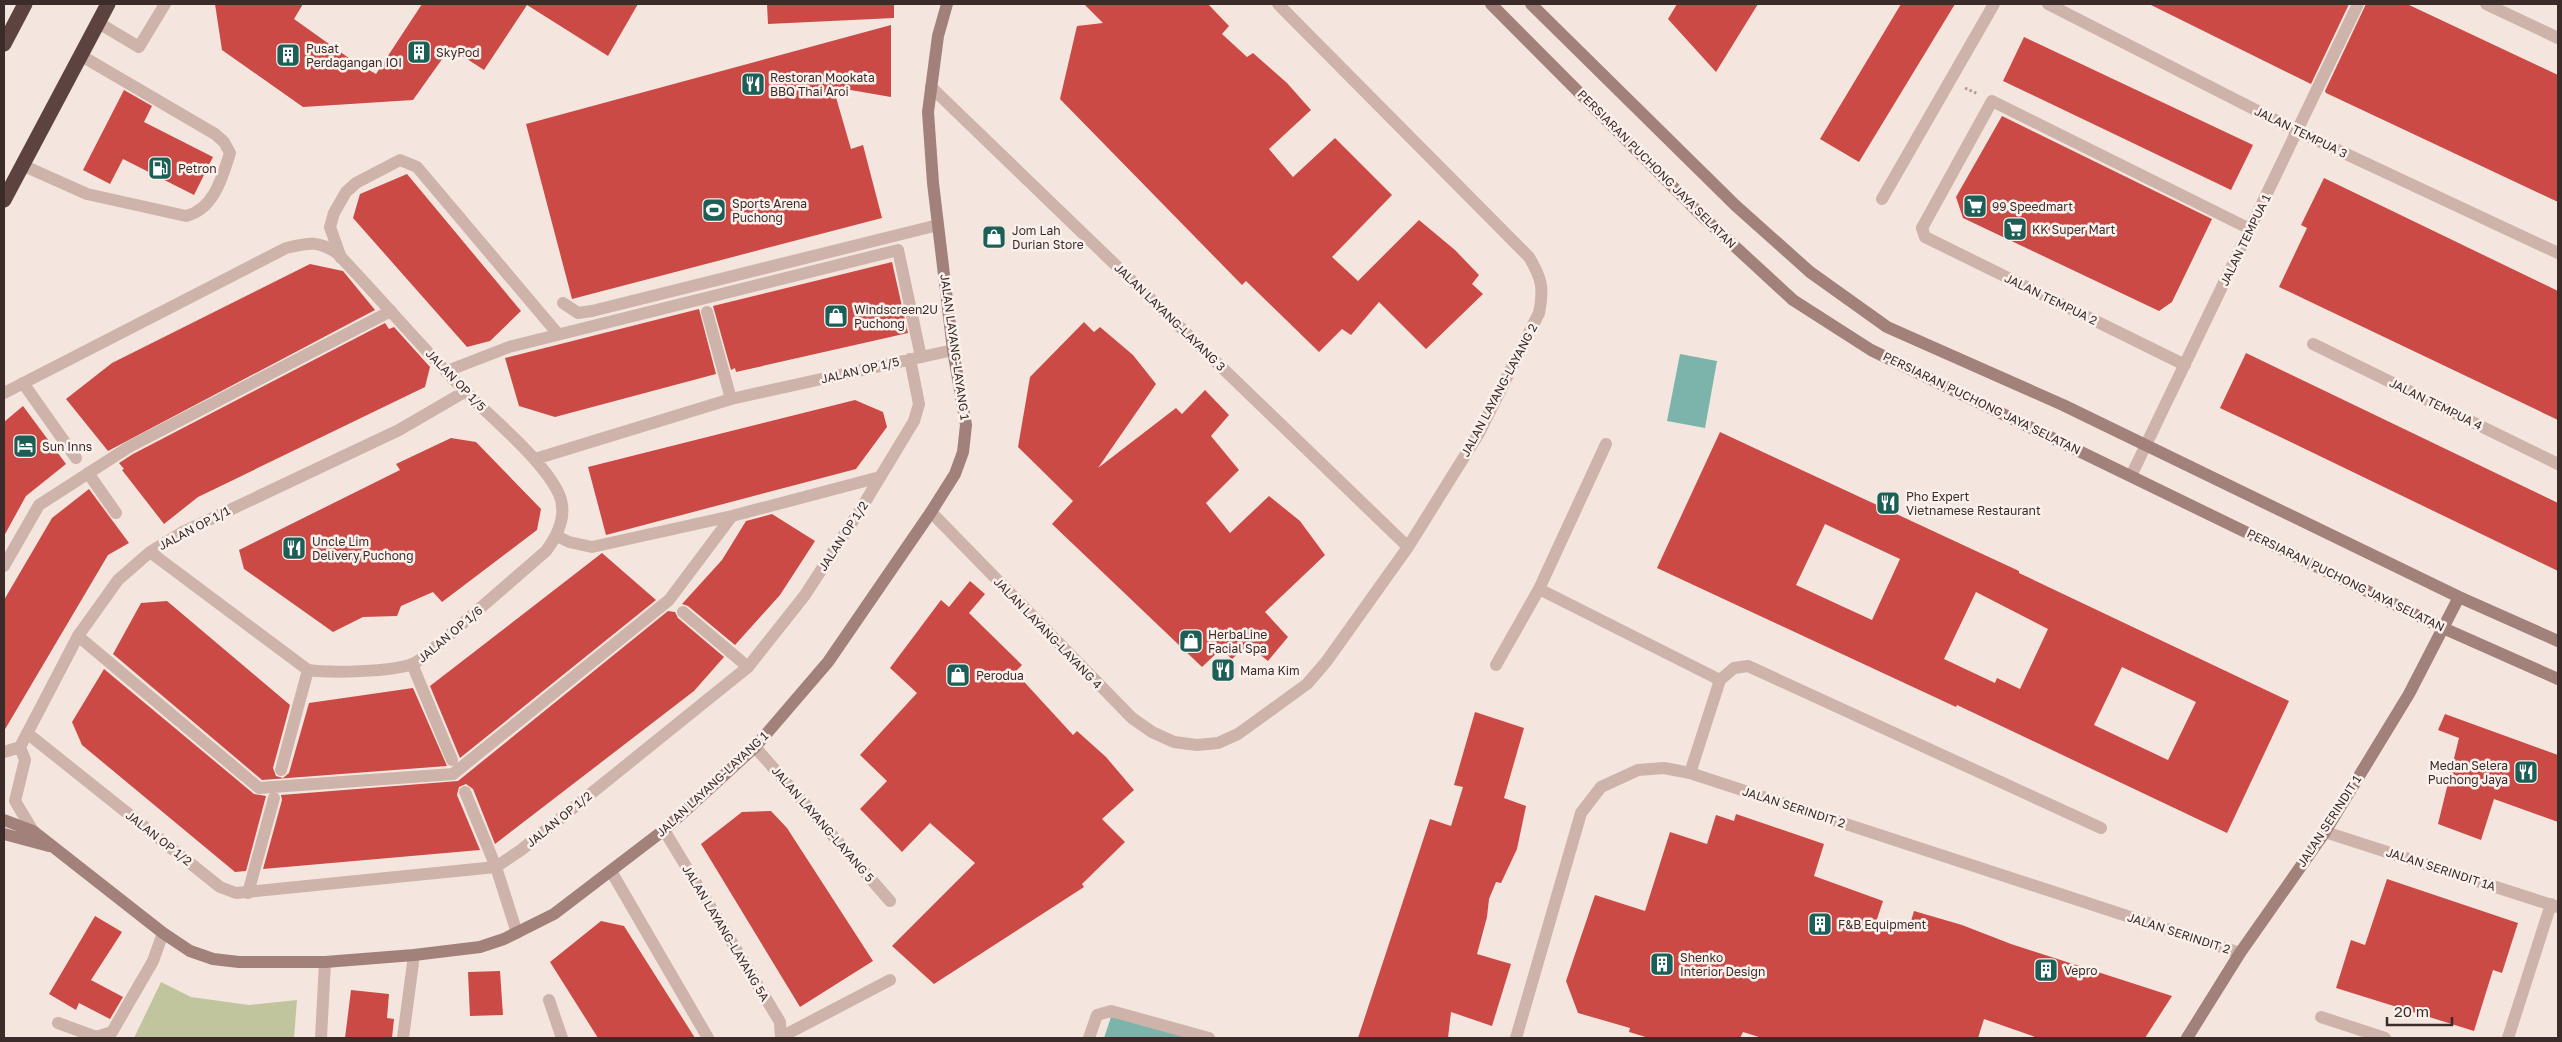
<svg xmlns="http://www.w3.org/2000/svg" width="2562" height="1042" viewBox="0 0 2562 1042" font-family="'Golos Text',sans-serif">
	<rect width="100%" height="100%" fill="#f4e6df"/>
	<path fill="#c0c59e" d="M161 982 191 997 249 1005 297 1000 294 1038H134Z"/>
	<path fill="#7cb3aa" d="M1680 354 1717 361 1705 428 1667 421Z
		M1112 1014 1192 1038H1104Z"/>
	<path fill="#cc4a45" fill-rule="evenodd" d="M215 4H303L294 19 353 61 376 74 422 4H638L608 56 527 5 484 70 450 48 413 100 303 107 222 50Z
		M767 4H894V18L768 24Z
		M1084 4H1208L1229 26 1222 34 1247 57 1253 53 1287 83 1311 110 1269 149 1293 177 1335 138 1392 195 1332 257 1358 281 1419 220 1455 250 1479 275 1472 284 1483 294 1426 349 1379 302 1351 335 1342 329 1319 352 1246 281 1242 285 1060 99 1077 26 1103 23Z
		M1677 4H1758L1716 72 1668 19Z
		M1901 4H1955L1859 162 1820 139Z
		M2149 4H2349L2311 84Z
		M2366 4H2407L2558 75V202L2326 93 2325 91Z
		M891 25V97L833 87 851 149 863 145 882 218 572 299 526 124Z
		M2024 37 2253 145 2231 190 2003 81Z
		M124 90 152 106 144 122 213 157 194 195 123 159 110 184 83 170Z
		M2002 116 2212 219 2172 302 2159 311 1963 218 1956 197Z
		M407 174 521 311 490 341 467 347 353 218 360 194Z
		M2324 178 2558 291V420L2279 287 2307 228 2301 225Z
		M892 262 908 333 736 372 735 368 731 370 713 306Z
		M310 264 343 271 375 310 108 451 66 399 112 363Z
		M699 309 716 374 555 417 519 406 505 358Z
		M1084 322 1094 332 1100 327 1133 355 1156 384 1098 468 1176 408 1182 414 1205 390 1229 415 1211 436 1239 470 1206 503 1230 533 1269 496 1300 521 1325 555 1265 612 1288 637 1268 661 1248 645 1232 659 1221 649 1202 667 1052 524 1073 501 1018 447 1030 377Z
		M385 323 389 329 394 327 430 367 425 387 198 497 164 524 122 470 124 469 119 463 133 454Z
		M2246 353 2558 503V571L2220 408Z
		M855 400 883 412 887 427 856 469 606 535 588 467Z
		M23 406 66 464 26 496 4 536V422Z
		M1720 432 2019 571V573L2289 701 2227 833 1957 705 1956 707 1657 568ZM1825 524 1900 559 1872 620 1796 585ZM1976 592 2048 629 2020 689 1997 678 1995 683 1944 659ZM2122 667 2196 702 2168 760 2094 725Z
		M451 438 476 442 541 509 537 530 442 602 433 592 401 606 397 616 363 617 333 632 244 569 239 550 400 470 396 464Z
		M89 489 129 543 108 555 4 731V600L52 518Z
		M772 514 815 541 780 595 735 645 688 606 682 604 722 560 746 521Z
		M602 553 656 600 460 758 430 686Z
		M970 581 985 594 969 613 1022 665 1015 672 1073 735 1077 731 1106 757 1134 790 1102 819 1125 842 1082 884 1084 887 934 984 892 946 975 863 930 823 902 852 860 809 887 781 860 755 917 693 890 668 941 600 949 607Z
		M167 601 290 705 273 768 276 776 283 778 289 773 309 703 413 688 447 766 262 780 113 654 141 603Z
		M668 611 675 612 678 618 724 657 694 691 495 844 473 789 466 784 459 787 457 795 480 850 263 869 282 800 281 795 458 781Z
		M104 669 254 794 266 796 246 871 235 872 82 745 72 722Z
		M1475 712 1524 728 1504 798 1526 806 1517 849 1501 883 1496 882 1489 899 1487 917 1477 954 1511 964 1492 1026 1451 1012 1448 1038H1358L1430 819 1451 826 1463 787 1454 785Z
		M2445 714 2558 755V822L2494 799 2481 840 2438 824 2459 738 2438 730Z
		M771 811 787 828 873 961 800 1007 701 844 742 812Z
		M1736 814 1824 844 1814 876 1883 901 1876 922 1908 931 1914 911 1962 925 2011 944 2172 996 2145 1038H2038L1984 1019 1978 1038H1762L1743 1032 1740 1038H1649L1629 1032 1630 1028 1578 1013 1566 981 1595 895 1645 911 1670 832 1707 844 1716 815 1734 821Z
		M2387 879 2518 923 2502 973 2493 970 2474 1031 2336 988 2351 940 2365 945Z
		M95 916 122 932 91 980 123 997 110 1019 79 1003 76 1010 49 994Z
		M601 921 624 926 695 1038H598L550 962Z
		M500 971 503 1015 470 1016 468 972Z
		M351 990 389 994 387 1018 394 1019 392 1038H345Z"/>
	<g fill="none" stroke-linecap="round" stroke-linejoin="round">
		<path stroke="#ba9c94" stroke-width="3" stroke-dasharray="2.5 2.5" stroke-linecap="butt" d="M1965 88 1978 94"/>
		<path stroke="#ceb3aa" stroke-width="12" d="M97 22 139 47 165 4
			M22 165 87 194 186 216C214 209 222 178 230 153L224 142 215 134 80 55
			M1922 228 1992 101 2250 229
			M341 258 330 227 334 213 346 192 356 183 400 160 417 167 558 334
			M563 303 578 313 592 311 938 225
			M707 312 731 399
			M447 371 509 347 898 250 921 357
			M23 383 76 458
			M1606 444 1539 589 1720 680
			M88 473 116 513
			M557 536 569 542 592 547 732 516
			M4 566 39 505 129 447 391 311
			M683 612 748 667
			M78 636 259 788 453 774 669 600 732 516 880 477
			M412 664 452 760
			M1496 665 1539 589
			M281 770 308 670
			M1690 773 1720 680 1734 668 1748 666 2101 828
			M465 792 496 867
			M248 893 274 798
			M549 1000 562 1038
			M58 1023 96 1037 112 1032 153 961 163 933
			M783 1036 890 980
			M321 1038 325 962
			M403 1038 414 955
			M1089 1038 1097 1015 1111 1011 1209 1038"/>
		<path stroke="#ceb3aa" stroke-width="12" d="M2048 4 2297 131 2558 253
			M2486 4 2558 38
			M931 87 1408 547
			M1882 199 1994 4
			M1922 228 1925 237 2185 365
			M2313 344 2558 464
			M4 393 286 248C308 243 317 240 337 253 381 299 422 348 467 393 494 420 543 460 559 494 568 515 558 535 546 551L425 656C421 659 416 663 412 664 392 672 330 673 308 670L150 552
			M535 459 731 399 953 350
			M2131 476 2358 4
			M931 512 1132 718 1152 732 1174 742 1197 745 1218 743 1238 734 1307 684 1326 662 1408 547 1479 433 1539 313C1544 288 1542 279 1529 257L1278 4
			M27 733 220 887 236 893 496 867 521 850 748 667 805 595 862 507 914 421 919 404 910 359
			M20 747 25 760 15 801 33 831
			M755 747 890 901
			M4 752 20 747 78 636 118 580 150 552 181 533 399 430 466 391
			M664 830 780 1022 781 1038
			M2325 832 2558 907
			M496 867 517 933
			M611 871 708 1038
			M2321 1017 2385 1038
			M1516 1038 1581 813 1601 787 1638 770 1664 768 1690 773 2240 953
			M2508 1038 2551 904"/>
		<path stroke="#a2817b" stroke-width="12" d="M1491 4 1704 218 1793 300 1871 350 2443 628 2558 679
			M1531 4 1735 205 1810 272 1887 327 2063 405 2459 597 2558 641
			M4 820 33 831 163 933 190 951 213 959 239 962H325L414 955 480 947 504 939 554 914 664 830 755 747 828 662 931 512 955 474 963 452 966 425 953 350 933 183 928 112 938 36 947 4
			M4 834 49 846
			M2187 1038 2240 953 2325 832 2409 694 2459 597"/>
		<path stroke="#5c4340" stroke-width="15" d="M4 44 25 4
			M4 200 108 4"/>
	</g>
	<defs>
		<g id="building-square" transform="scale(1.25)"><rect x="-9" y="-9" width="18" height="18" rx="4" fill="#1c5f56" stroke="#fbf1ec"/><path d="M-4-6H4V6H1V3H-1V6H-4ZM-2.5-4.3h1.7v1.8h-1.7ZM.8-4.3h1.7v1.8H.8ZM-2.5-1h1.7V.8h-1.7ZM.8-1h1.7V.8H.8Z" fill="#fff"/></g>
		<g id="restaurant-square" transform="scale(1.25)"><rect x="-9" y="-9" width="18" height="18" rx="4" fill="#1c5f56" stroke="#fbf1ec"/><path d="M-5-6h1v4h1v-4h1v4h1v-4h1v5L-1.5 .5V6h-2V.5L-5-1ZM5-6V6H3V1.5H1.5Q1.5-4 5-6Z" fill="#fff"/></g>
		<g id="fuel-square" transform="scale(1.25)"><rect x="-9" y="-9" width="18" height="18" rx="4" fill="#1c5f56" stroke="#fbf1ec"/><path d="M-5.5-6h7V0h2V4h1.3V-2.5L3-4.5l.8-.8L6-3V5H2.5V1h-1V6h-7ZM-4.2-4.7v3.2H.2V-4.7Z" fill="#fff"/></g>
		<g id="supermarket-square" transform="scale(1.25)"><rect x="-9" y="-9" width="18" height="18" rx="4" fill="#1c5f56" stroke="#fbf1ec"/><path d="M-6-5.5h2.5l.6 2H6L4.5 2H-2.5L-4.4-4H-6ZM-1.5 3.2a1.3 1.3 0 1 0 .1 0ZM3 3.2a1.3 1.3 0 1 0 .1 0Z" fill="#fff"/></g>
		<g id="stadium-square" transform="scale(1.25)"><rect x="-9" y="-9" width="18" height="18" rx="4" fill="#1c5f56" stroke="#fbf1ec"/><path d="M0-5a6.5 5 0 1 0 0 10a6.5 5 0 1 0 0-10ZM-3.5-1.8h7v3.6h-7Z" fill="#fff"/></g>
		<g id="shop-square" transform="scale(1.25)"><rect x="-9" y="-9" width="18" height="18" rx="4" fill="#1c5f56" stroke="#fbf1ec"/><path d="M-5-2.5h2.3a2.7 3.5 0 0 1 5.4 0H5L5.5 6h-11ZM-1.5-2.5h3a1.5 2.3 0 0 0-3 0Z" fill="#fff"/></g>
		<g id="hotel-square" transform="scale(1.25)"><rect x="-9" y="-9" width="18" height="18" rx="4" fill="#1c5f56" stroke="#fbf1ec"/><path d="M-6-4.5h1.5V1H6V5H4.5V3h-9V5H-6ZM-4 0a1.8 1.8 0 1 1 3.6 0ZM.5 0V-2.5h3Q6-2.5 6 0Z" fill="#fff"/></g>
	</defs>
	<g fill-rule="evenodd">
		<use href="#building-square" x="419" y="52"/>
		<use href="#building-square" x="288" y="55"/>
		<use href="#restaurant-square" x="753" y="84"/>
		<use href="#fuel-square" x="160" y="168"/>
		<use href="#supermarket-square" x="1975" y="206"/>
		<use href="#stadium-square" x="714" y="210"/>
		<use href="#supermarket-square" x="2015" y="229"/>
		<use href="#shop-square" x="994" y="237"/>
		<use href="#shop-square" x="836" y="316"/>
		<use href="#hotel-square" x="25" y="446"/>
		<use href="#restaurant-square" x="1888" y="503"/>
		<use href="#restaurant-square" x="294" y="548"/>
		<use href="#shop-square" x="1191" y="641"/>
		<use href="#restaurant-square" x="1223" y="670"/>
		<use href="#shop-square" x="958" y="675"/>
		<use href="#restaurant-square" x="2526" y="772"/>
		<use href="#building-square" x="1820" y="924"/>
		<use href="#building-square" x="1662" y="964"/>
		<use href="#building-square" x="2046" y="970"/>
	</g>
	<g text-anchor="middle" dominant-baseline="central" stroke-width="5" stroke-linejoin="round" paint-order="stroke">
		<g font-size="12" fill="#3b2c2a" stroke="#fbf1ec" text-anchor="start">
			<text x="306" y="48">Pusat<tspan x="306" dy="14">Perdagangan IOI</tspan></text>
			<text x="436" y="52">SkyPod</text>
			<text x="770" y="77">Restoran Mookata<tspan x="770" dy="14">BBQ Thai Aroi</tspan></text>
			<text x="178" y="168">Petron</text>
			<text x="732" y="203">Sports Arena<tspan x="732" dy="14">Puchong</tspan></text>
			<text x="1992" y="206">99 Speedmart</text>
			<text x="2032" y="229">KK Super Mart</text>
			<text x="1012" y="230">Jom Lah<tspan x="1012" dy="14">Durian Store</tspan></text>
			<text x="854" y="309">Windscreen2U<tspan x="854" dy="14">Puchong</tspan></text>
			<text x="42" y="446">Sun Inns</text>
			<text x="1906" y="496">Pho Expert<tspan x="1906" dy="14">Vietnamese Restaurant</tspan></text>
			<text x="312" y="541">Uncle Lim<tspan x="312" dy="14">Delivery Puchong</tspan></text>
			<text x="1208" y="634">HerbaLine<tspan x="1208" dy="14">Facial Spa</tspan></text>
			<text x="1240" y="670">Mama Kim</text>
			<text x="976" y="675">Perodua</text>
			<text x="2508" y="765" text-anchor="end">Medan Selera<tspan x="2508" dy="14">Puchong Jaya</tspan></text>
			<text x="1838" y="924">F&amp;B Equipment</text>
			<text x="1680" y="957">Shenko<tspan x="1680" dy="14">Interior Design</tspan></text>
			<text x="2064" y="970">Vepro</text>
		</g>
		<g font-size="12" fill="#3b2c2a" stroke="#fbf1ec">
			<text transform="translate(2301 132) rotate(26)">JALAN TEMPUA 3</text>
			<text transform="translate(1657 169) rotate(45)">PERSIARAN PUCHONG JAYA SELATAN</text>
			<text transform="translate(2245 240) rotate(-64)">JALAN TEMPUA 1</text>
			<text transform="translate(2051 299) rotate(26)">JALAN TEMPUA 2</text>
			<text transform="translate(1170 317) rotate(44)">JALAN LAYANG-LAYANG 3</text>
			<text transform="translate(955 347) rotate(82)">JALAN LAYANG-LAYANG 1</text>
			<text transform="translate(860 370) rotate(-13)">JALAN OP 1/5</text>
			<text transform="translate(456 380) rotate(46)">JALAN OP 1/5</text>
			<text transform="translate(1499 390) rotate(-62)">JALAN LAYANG-LAYANG 2</text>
			<text transform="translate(1982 403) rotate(26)">PERSIARAN PUCHONG JAYA SELATAN</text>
			<text transform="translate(2436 404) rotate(26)">JALAN TEMPUA 4</text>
			<text transform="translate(194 528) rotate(-28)">JALAN OP 1/1</text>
			<text transform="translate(843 536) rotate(-57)">JALAN OP 1/2</text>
			<text transform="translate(2346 580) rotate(26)">PERSIARAN PUCHONG JAYA SELATAN</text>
			<text transform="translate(1048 633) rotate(46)">JALAN LAYANG-LAYANG 4</text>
			<text transform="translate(450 634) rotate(-40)">JALAN OP 1/6</text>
			<text transform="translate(712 784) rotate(-43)">JALAN LAYANG-LAYANG 1</text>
			<text transform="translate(1794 807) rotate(18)">JALAN SERINDIT 2</text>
			<text transform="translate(559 819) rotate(-39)">JALAN OP 1/2</text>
			<text transform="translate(2329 821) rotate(-57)">JALAN SERINDIT 1</text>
			<text transform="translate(823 824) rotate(49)">JALAN LAYANG-LAYANG 5</text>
			<text transform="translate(159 838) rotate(38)">JALAN OP 1/2</text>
			<text transform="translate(2441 869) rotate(18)">JALAN SERINDIT 1A</text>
			<text transform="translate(726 933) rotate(59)">JALAN LAYANG-LAYANG 5A</text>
			<text transform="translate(2179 933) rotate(18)">JALAN SERINDIT 2</text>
		</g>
	</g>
	<rect width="2562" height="1042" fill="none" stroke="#3b2c2a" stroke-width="10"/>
	<path d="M2387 1017v8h65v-8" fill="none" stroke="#3b2c2a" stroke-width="2.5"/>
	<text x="2394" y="1017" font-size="15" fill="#3b2c2a" stroke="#fbf1ec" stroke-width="4" paint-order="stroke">20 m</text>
</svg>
